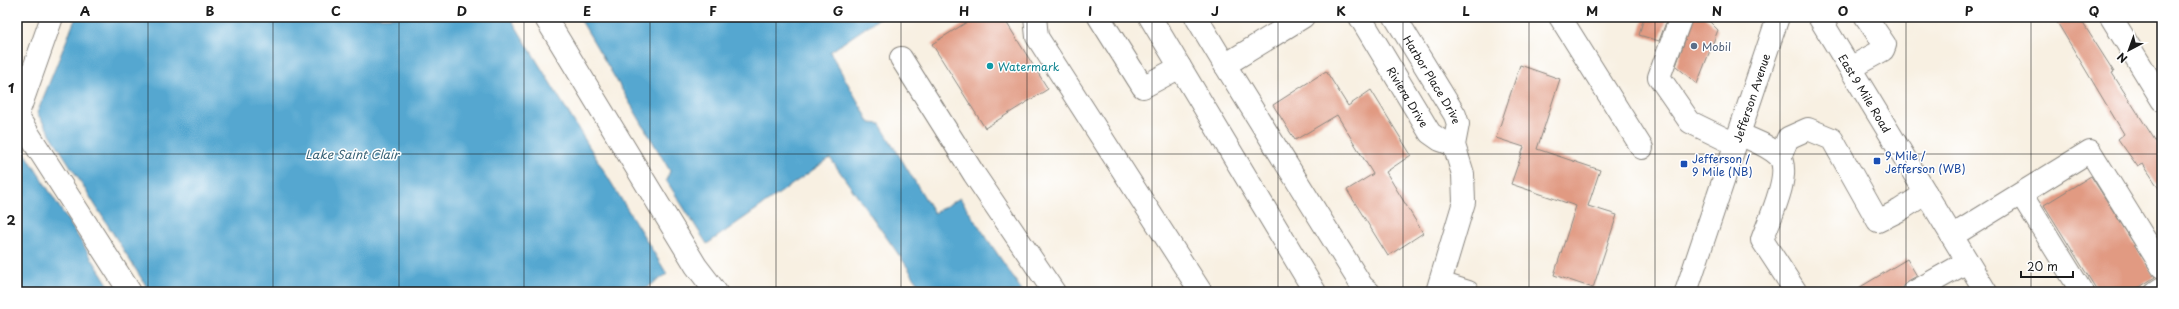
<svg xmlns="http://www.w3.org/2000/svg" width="2179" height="309" viewBox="0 0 2179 309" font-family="'Playpen Sans',sans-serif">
	<rect width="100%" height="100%" fill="#fff"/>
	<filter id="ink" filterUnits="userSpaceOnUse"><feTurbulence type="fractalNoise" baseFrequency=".025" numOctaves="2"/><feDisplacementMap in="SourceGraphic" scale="8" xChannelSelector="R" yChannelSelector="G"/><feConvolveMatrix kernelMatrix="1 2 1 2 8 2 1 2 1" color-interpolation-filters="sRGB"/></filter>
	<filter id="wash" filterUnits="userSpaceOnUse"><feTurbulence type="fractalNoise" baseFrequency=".012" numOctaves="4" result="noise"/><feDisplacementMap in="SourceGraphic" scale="16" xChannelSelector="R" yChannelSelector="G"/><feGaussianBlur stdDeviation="0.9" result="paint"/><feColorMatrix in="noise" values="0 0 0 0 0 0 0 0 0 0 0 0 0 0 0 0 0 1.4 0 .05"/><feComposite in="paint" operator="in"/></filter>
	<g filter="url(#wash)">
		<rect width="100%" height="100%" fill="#f8f0e2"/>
		<path fill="#54a7d0" stroke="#386276" d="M76 17H510L667 274 641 292H150L37 113Z
			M579 17H881L830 52 870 123 880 124 934 213 960 198 1023 292H923L906 265 830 158 707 244 666 180 670 171Z
			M17 140 113 292H17Z"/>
		<g id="blocks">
			<path fill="#e19a82" d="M975 17H1003L1048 89 985 128 932 44Z
				M1644 17H1668L1659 41 1639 35Z
				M1693 17H1705L1718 30 1697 84 1676 66Z
				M2054 17H2079L2114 72 2112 73 2162 151V193L2143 164 2138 167 2118 139 2124 134Z
				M1520 65 1560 79 1537 149 1600 170 1588 206 1617 215 1593 288 1554 275 1576 206 1511 184 1524 147 1496 138Z
				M1326 71 1348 106 1371 90 1411 155 1386 172 1423 233 1388 256 1347 190 1373 174 1337 115 1295 140 1273 105Z
				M2091 176 2155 277 2132 292H2098L2044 205Z
				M1907 259 1917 276 1908 281 1902 290 1898 292H1852Z"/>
		</g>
	</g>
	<g filter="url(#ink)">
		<use href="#blocks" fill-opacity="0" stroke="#8a867f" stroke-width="1"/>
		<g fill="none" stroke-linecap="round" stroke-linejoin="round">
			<g stroke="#8a867f" stroke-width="24">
				<g id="minor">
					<path d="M52 17 17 116 130 292"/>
					<path d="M545 17 696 266 716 292"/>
					<path d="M1035 17 1037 37 1201 292"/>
					<path d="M1099 17 1143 87 1180 67"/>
					<path d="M1150 17 1315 292"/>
					<path d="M1196 17 1225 65 1303 17"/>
					<path id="s1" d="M1360 17 1430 133 1440 140 1454 145"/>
					<path id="s2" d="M1395 17 1455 115 1458 124 1454 145 1463 174 1464 202 1437 292"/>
					<path d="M1560 17 1642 148"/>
					<path d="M1681 17 1659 77 1690 122 1735 144"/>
					<path d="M2111 17 2162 100"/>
					<path d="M901 58 974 174 1054 292"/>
					<path d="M1225 65 1362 286 1369 292"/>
					<path d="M1850 68 1883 50 1885 45 1866 17"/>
					<path d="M1739 134C1752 140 1768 145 1779 156 1793 173 1768 222 1762 240L1796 292"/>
					<path d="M1780 157 1788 138 1808 129 1832 139 1878 221 1900 210 1926 193"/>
					<path d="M2021 194 2082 292"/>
					<path d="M1952 236 2090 151 2162 267"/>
					<path d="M1440 283 1468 292"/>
					<path d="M1914 292 1967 262"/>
					<path d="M2156 292 2162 288"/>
				</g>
			</g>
			<g stroke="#8a867f" stroke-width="24">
				<g id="major">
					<path id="s3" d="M1819 17 1986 292"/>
					<path id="s4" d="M1686 292 1778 17"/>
				</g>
			</g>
			<use href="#minor" stroke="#fff" stroke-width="22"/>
			<use href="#major" stroke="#fff" stroke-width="22"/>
		</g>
	</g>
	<path fill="none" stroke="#1c1c1c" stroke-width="1" stroke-opacity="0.55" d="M148 17V292M273 17V292M399 17V292M524 17V292M650 17V292M776 17V292M901 17V292M1027 17V292M1152 17V292M1278 17V292M1403 17V292M1529 17V292M1655 17V292M1780 17V292M1906 17V292M2031 17V292M17 154H2162"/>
	<circle fill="#5c6f8a" stroke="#fff" stroke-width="1.5" cx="1694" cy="46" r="4"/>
	<circle fill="#0f9aa8" stroke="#fff" stroke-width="1.5" cx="990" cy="66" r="4"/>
	<g fill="#1a4fb4" stroke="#fff" stroke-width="1.5">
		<rect x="1873" y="157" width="8" height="8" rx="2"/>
		<rect x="1680" y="160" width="8" height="8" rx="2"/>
	</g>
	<g text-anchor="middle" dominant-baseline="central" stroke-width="3" stroke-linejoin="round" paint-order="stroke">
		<g font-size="11" fill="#4e5e75" stroke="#fff" text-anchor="start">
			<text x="1702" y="46">Mobil</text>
		</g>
		<g font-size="11" fill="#0d838f" stroke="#fff" text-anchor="start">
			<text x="998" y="66">Watermark</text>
		</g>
		<g font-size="11" fill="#1c1c1c" stroke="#fff">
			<text stroke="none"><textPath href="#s2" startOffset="73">Harbor Place Drive</textPath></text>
			<text stroke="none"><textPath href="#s3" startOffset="89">East 9 Mile Road</textPath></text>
			<text stroke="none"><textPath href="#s1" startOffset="93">Riviera Drive</textPath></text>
			<text stroke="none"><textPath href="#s4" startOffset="205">Jefferson Avenue</textPath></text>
		</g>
		<g font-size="11" fill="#164399" stroke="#fff" text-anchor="start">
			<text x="1885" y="155">9 Mile /<tspan x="1885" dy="13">Jefferson (WB)</tspan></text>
			<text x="1692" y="158">Jefferson /<tspan x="1692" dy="13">9 Mile (NB)</tspan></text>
		</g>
		<g font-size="12" font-style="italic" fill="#386276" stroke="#fff">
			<text x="352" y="154">Lake Saint Clair</text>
		</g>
	</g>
	<rect width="2179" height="309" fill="none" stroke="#fff" stroke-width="44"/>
	<g transform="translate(2129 50) rotate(221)" stroke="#ffffff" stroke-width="3" paint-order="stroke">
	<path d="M0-3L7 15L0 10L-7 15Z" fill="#1c1c1c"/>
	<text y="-6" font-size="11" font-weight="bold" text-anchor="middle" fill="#1c1c1c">N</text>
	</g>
	<path d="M2021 271v6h52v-6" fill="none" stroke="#1c1c1c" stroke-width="2"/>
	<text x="2027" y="271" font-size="12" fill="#1c1c1c" stroke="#ffffff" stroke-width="3" paint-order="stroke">20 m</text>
	<rect x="22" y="22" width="2135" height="265" fill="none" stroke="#1c1c1c" stroke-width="1.5"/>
	<g font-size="13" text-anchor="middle" font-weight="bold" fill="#1c1c1c">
		<text x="85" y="16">A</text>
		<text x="210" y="16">B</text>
		<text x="336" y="16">C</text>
		<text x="462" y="16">D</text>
		<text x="587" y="16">E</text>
		<text x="713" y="16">F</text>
		<text x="838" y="16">G</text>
		<text x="964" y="16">H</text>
		<text x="1090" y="16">I</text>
		<text x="1215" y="16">J</text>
		<text x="1341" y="16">K</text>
		<text x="1466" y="16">L</text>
		<text x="1592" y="16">M</text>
		<text x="1717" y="16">N</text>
		<text x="1843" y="16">O</text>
		<text x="1969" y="16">P</text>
		<text x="2094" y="16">Q</text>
		<text x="11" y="93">1</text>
		<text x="11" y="225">2</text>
	</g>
</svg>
